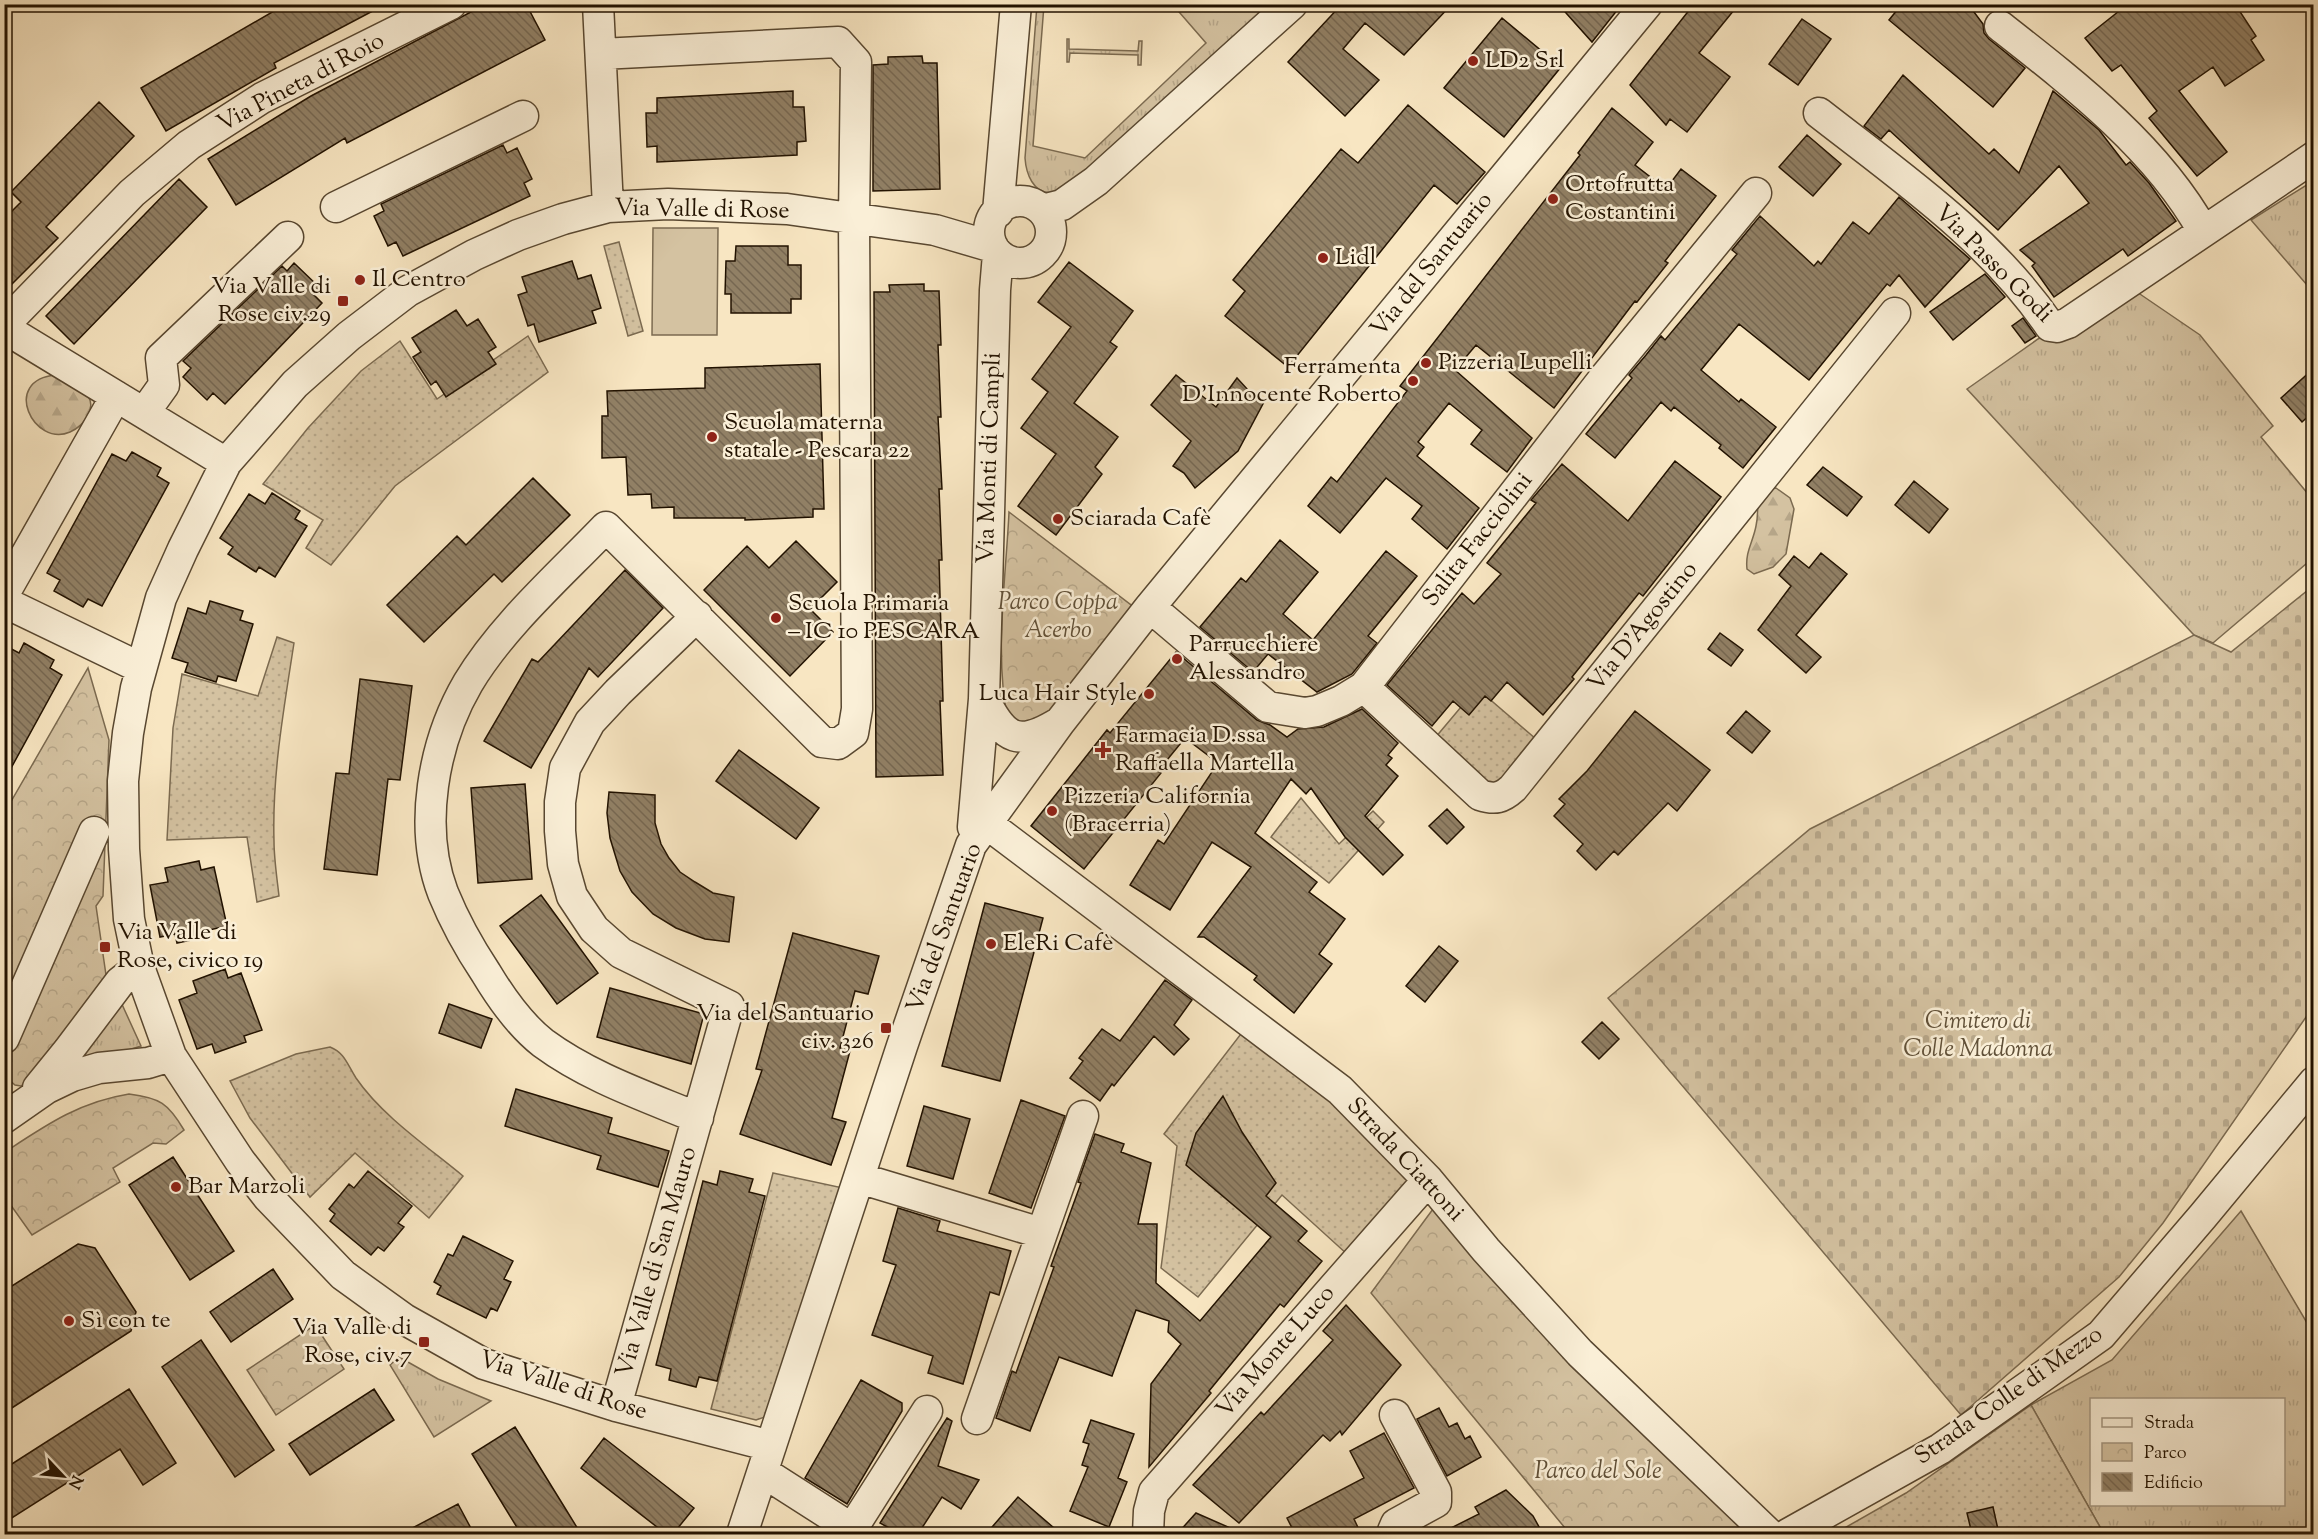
<svg xmlns="http://www.w3.org/2000/svg" width="2318" height="1539" viewBox="0 0 2318 1539" font-family="'Sorts Mill Goudy',serif">
	<defs>
		<pattern id="grass-tufts" width="24" height="20" patternUnits="userSpaceOnUse" patternTransform="scale(1.5)"><rect width="24" height="20" fill="#d4c2a1"/><path d="M3 7l-1-3M5 7V3M7 7l1-3M15 17l-1-3M17 17v-4M19 17l1-3" fill="none" stroke="#b6a689"/></pattern>
		<pattern id="forest-firs" width="22" height="20" patternUnits="userSpaceOnUse" patternTransform="scale(1.5)"><rect width="22" height="20" fill="#d4c2a1"/><path d="M5 1l3.5 6h-7zM16 11l3.5 6h-7z" fill="#b6a689"/></pattern>
		<pattern id="cemetery-stones" width="16" height="16" patternUnits="userSpaceOnUse" patternTransform="scale(1.5)"><rect width="16" height="16" fill="#d4c2a1"/><path d="M2 7V4a2 2 0 0 1 4 0v3zM10 15v-3a2 2 0 0 1 4 0v3z" fill="#b6a689"/></pattern>
		<pattern id="park-crowns" width="20" height="18" patternUnits="userSpaceOnUse" patternTransform="scale(1.5)"><rect width="20" height="18" fill="#d4c2a1"/><path d="M2 6a3 3 0 1 1 6 0M12 15a3 3 0 1 1 6 0" fill="none" stroke="#b6a689"/></pattern>
		<pattern id="garden-dots" width="8" height="8" patternUnits="userSpaceOnUse" patternTransform="scale(1.5)"><rect width="8" height="8" fill="#d4c2a1"/><path d="M2 2h.1M6 6h.1" fill="none" stroke="#b6a689" stroke-width="1.8" stroke-linecap="round"/></pattern>
		<pattern id="building-back-hatch" width="6" height="6" patternUnits="userSpaceOnUse" patternTransform="scale(1.5)"><rect width="6" height="6" fill="#918065"/><path d="M-1 5l2 2M0 0l6 6M5-1l2 2" fill="none" stroke="#766751"/></pattern>
	</defs>
	<rect width="100%" height="100%" fill="#f8e6c2"/>
	<filter id="stains"><feTurbulence type="fractalNoise" baseFrequency=".00333" numOctaves="4"/><feColorMatrix values="0 0 0 0 .2 0 0 0 0 .09 0 0 0 0 .02 0 0 0 .5 -.17"/></filter>
	<radialGradient id="worn" r=".72"><stop offset=".6" stop-color="#630" stop-opacity="0"/><stop offset="1" stop-color="#630" stop-opacity=".3"/></radialGradient>
	<path fill="url(#grass-tufts)" stroke="#7b6a50" stroke-width="1.5" fill-rule="evenodd" d="M1037 5H1044L1033 146 1085 158 1206 43 1173 5H1268L1071 188C1065 190 1058 193 1052 193 1033 194 1026 173 1025 158Z
		M1067 39H1069V49L1138 51 1139 41H1142L1141 65H1138V55L1070 53 1069 62H1067Z
		M2313 181V292L2251 220Z
		M2134 290 2200 335 2273 426 2261 437 2313 500V558L2213 643 2194 635 1967 389 2038 339Z
		M120 1000 141 1046 69 1069Z
		M2241 1211 2313 1333V1534H2104L2031 1405 2112 1360ZM2092 1400H2284V1504H2092Z
		M399 1357 438 1379 491 1401 434 1437 390 1365Z"/>
	<path fill="url(#forest-firs)" stroke="#7b6a50" stroke-width="1.5" d="M56 375C65 381 76 385 84 392 100 405 84 426 70 432 34 448 0 380 56 375Z
		M1776 488 1790 498 1794 509 1786 554 1773 567 1754 574 1747 569C1745 552 1753 542 1756 526 1760 508 1753 507 1767 490Z"/>
	<path fill="url(#cemetery-stones)" stroke="#7b6a50" stroke-width="1.5" d="M2313 586V1007L2163 1223 2119 1277 1961 1415 1608 998 1810 829 2194 635 2231 652Z"/>
	<path fill="url(#park-crowns)" stroke="#7b6a50" stroke-width="1.5" d="M1009 512 1135 608 1040 724 1008 720C994 656 1006 578 1009 512Z
		M88 668 109 740 103 896 96 906 106 975 111 980 41 1075 21 1086 15 1085 7 1078 8 1064 5 1062V812Z
		M129 1094C160 1098 168 1103 184 1130L166 1144 153 1143 113 1168 120 1182 32 1235 5 1197V1171L7 1169 5 1166V1152C46 1125 79 1102 129 1094Z
		M1436 1205 1753 1534H1570L1371 1293Z
		M315 1325 344 1369 276 1415 247 1370Z"/>
	<path fill="url(#garden-dots)" stroke="#7b6a50" stroke-width="1.5" d="M619 242 643 331 628 336 604 246Z
		M528 336 548 372 395 486 331 565 306 548 323 520 263 484 308 428 361 371 400 341 437 399Z
		M277 637 294 643C284 708 272 774 274 841 274 859 277 878 279 896L257 902 247 837 167 840 173 728 182 674 258 696Z
		M1479 690 1536 739 1500 785 1487 786 1435 738 1461 707Z
		M1301 798 1339 844 1373 811 1384 822 1329 883 1271 837Z
		M1247 1026 1414 1172 1348 1255 1282 1195 1198 1297 1161 1268 1177 1146 1164 1134Z
		M330 1047C345 1053 347 1064 356 1078 382 1116 428 1147 463 1176L429 1218 355 1153 310 1197 250 1118 230 1081 296 1054Z
		M773 1173 843 1188 773 1414 756 1420 711 1409Z
		M2031 1405 2104 1534H1834L1906 1493Z"/>
	<path fill="#d4c2a1" stroke="#7b6a50" stroke-width="1.5" d="M653 228H718L717 335H652Z"/>
	<path fill="url(#building-back-hatch)" stroke="#221200" stroke-width="1.5" d="M286 4H386L274 63 276 68 166 131 141 88Z
		M486 4H526L545 40 347 143 345 138 236 205 208 159 311 96Z
		M1342 4H1452L1404 55 1365 23 1343 49 1379 80 1345 116 1288 62Z
		M1558 4H1622L1592 42Z
		M1694 4H1739L1699 53 1730 77 1687 132 1670 119 1666 125 1630 85Z
		M1902 4H1968L1983 24 1984 33 1989 39 2025 68 1993 107 1889 20Z
		M2128 4H2235L2256 36 2251 40 2264 60 2225 86 2213 67 2179 91 2227 152 2197 176 2149 118 2157 111 2121 65 2112 71 2085 38Z
		M1502 18 1561 67 1504 137 1444 88Z
		M1802 19 1831 39 1798 85 1769 64Z
		M922 56 923 63H937L940 189 873 191V65L888 64V57Z
		M1903 75 1989 154 1994 149 2019 173 2053 91 2099 130 2126 165 2130 162 2149 183 2176 221 2128 256 2123 249 2054 297 2032 266 2035 263 2020 250 2089 203 2059 166 1998 230 1889 130 1881 139 1864 126Z
		M793 91V107H804L806 141 797 142V155L657 162V146L647 147 646 113H657V98Z
		M99 102 134 136 46 227 58 238 4 292V219L21 202 11 192Z
		M1408 105 1485 172 1457 204 1434 185 1288 367 1225 316 1245 291 1233 280 1341 149 1358 163Z
		M1612 108 1653 142 1635 165 1666 189 1681 169 1716 196 1665 261 1668 263 1637 302 1635 301 1554 408 1476 345 1455 370 1532 438 1507 472 1471 444 1482 430 1449 403 1418 442 1424 447 1417 456 1479 508 1447 549 1412 519 1422 506 1386 478 1340 533 1308 506 1331 477 1337 482 1407 391 1400 386 1580 155 1578 153Z
		M1807 135 1841 164 1813 196 1779 167Z
		M503 145 507 153 517 148 532 179 524 183 530 196 403 256 396 242 388 246 374 216 384 211 381 204Z
		M179 179 207 207 74 344 46 316Z
		M1899 197 1970 259 1925 307 1899 275 1890 286 1887 284 1809 380 1739 324 1701 370 1739 402 1741 399 1776 427 1743 468 1719 448 1721 445 1674 407 1671 411 1661 402 1615 458 1586 434 1632 378 1629 375 1646 355 1661 336 1665 340 1737 254 1732 250 1760 216 1814 266 1818 261 1821 264 1853 222 1869 234Z
		M736 246H788V265H801V299H791V313H731V294H725L726 261H735Z
		M572 261 578 279 591 275 601 308 592 311 596 323 539 342 534 324 528 326 518 295 527 292 522 277Z
		M1069 262 1133 311 1110 342 1117 347 1074 403 1118 437 1095 467 1102 474 1056 535 1018 506 1056 454 1021 428 1048 392 1032 379 1071 327 1038 302Z
		M294 263 319 287 313 294 322 303 225 404 213 393 207 400 183 377 191 368 183 361 282 266 287 271Z
		M1985 274 2005 297 1953 340 1930 312Z
		M924 284V291H939L941 345H938L941 417H938L942 489H939L942 560H939L943 701H940L943 775 876 777 874 292H890L889 285Z
		M456 310 467 326 478 319 496 347 488 352 496 364 446 397 436 381 431 385 413 357 421 352 412 338Z
		M2023 318 2036 336 2025 343 2012 326Z
		M820 364 824 509H813V517L745 520V518H674V507L652 508 651 494 628 495 626 457 602 458V416H608L607 391 705 388V368Z
		M2313 369V412L2302 422 2281 398Z
		M1176 375 1216 407 1237 378 1248 390 1265 400 1238 451 1195 488 1184 473 1173 466 1191 441 1151 405Z
		M132 452 161 468 157 476 169 483 102 606 88 599 83 607 54 591 60 580 47 573 112 454 126 461Z
		M1675 461 1721 497 1643 596 1639 593 1572 677 1574 679 1543 715 1507 682 1491 701 1485 696 1469 715 1453 701 1432 726 1387 685 1462 593 1474 604 1501 574 1487 563 1536 503 1531 500 1562 464 1628 521Z
		M1823 467 1862 497 1847 516 1807 485Z
		M533 478 570 515 502 582 494 574 424 642 387 605 457 536 466 545Z
		M1914 481 1948 509 1929 533 1895 505Z
		M272 493 300 511 295 519 307 526 275 577 259 567 256 572 228 554 233 547 220 538 249 494 265 504Z
		M1280 540 1318 572 1283 614 1313 640 1386 551 1417 576 1368 636 1377 643 1352 674 1317 692 1268 654 1253 672 1200 627 1241 578 1246 582Z
		M796 541 837 582 810 609 833 632 790 676 704 590 747 546 769 568Z
		M1821 553 1847 574 1796 635 1821 657 1806 673 1758 630 1791 586 1779 575 1794 556 1809 568Z
		M625 570 663 608 598 677 589 668 531 768 484 741 532 659 538 662Z
		M210 601 243 611 240 620 253 624 236 681 218 676 216 682 185 672 188 663 172 658 188 608 206 614Z
		M1720 633 1743 650 1731 666 1708 649Z
		M24 643 54 660 50 668 62 675 4 781V645L19 653Z
		M1176 652 1257 720 1270 725 1287 737 1298 729 1324 727 1362 709 1398 743 1388 755 1392 758 1386 765 1398 776 1365 816 1403 855 1383 875 1345 837 1311 788 1306 794 1291 779 1255 833 1317 882 1309 892 1345 919 1319 954 1332 964 1294 1013 1254 980 1257 976 1204 937H1198L1251 867 1212 842 1170 910 1130 885 1158 840 1164 844 1218 763 1185 738 1158 771 1161 773 1084 869 1031 826 1107 730 1110 733Z
		M360 679 412 686 400 780 388 779 377 875 324 869 336 773 349 774Z
		M1635 711 1710 770 1677 811 1668 803 1618 855 1614 851 1596 870 1577 851 1583 844 1554 816 1565 804 1559 799 1587 771Z
		M1746 711 1770 731 1752 753 1727 733Z
		M739 750 819 808 796 839 716 781Z
		M525 784 532 879 478 883 471 788Z
		M609 792 655 795V823L661 844 669 858 680 872 695 882 713 893 734 897 729 942 705 939 676 928 653 914 632 892 620 871 610 838 607 813Z
		M1447 809 1464 827 1447 844 1429 826Z
		M199 861 201 870 214 867 227 926 209 930 210 936 177 943 175 934 160 937 150 885 168 882 165 868Z
		M541 895 598 973 557 1004 500 926Z
		M985 903 1043 918 1000 1081 942 1066Z
		M793 933 879 956 868 994 855 991 840 1048 850 1051 832 1118 846 1122 831 1165 740 1134 762 1070 756 1069Z
		M1439 946 1458 961 1425 1002 1406 986Z
		M225 969 228 978 241 973 262 1030 244 1036 246 1042 215 1053 212 1044 197 1049 179 1000 197 993 193 981Z
		M1165 980 1192 1000 1174 1025 1189 1039 1174 1055 1154 1036 1114 1086 1112 1084 1100 1101 1070 1078 1083 1061 1079 1058 1102 1029 1120 1041Z
		M610 988 704 1014 691 1064 597 1037Z
		M449 1004 492 1019 481 1048 439 1033Z
		M1602 1022 1619 1039 1599 1059 1582 1042Z
		M516 1089 612 1118 608 1133 669 1151 658 1187 597 1169 601 1156 505 1126Z
		M1223 1096 1242 1132 1276 1183 1266 1196 1307 1231 1298 1241 1322 1261 1284 1307 1280 1304 1209 1391 1211 1393 1149 1467 1151 1384 1181 1344 1168 1332 1169 1321 1136 1310 1112 1376 1059 1357 1030 1431 996 1418 1012 1371 1016 1373 1054 1267 1051 1266 1081 1183 1078 1182 1095 1134 1124 1144 1121 1152 1151 1163 1138 1224H1157L1156 1283 1200 1321 1271 1237 1186 1165 1196 1133Z
		M1021 1100 1065 1116 1031 1208 989 1193Z
		M924 1106 970 1119 953 1179 907 1166Z
		M173 1157 234 1251 190 1280 129 1185Z
		M368 1171 412 1206 398 1223 404 1227 384 1251 378 1247 371 1255 330 1221 335 1214 329 1209 349 1184 354 1188Z
		M720 1171 753 1179 749 1192 765 1196 717 1381 699 1377 696 1387 669 1380 671 1369 656 1365 703 1181 717 1185Z
		M898 1208 940 1221 937 1231 1011 1251 999 1295 990 1292 963 1384 928 1373 933 1356 872 1335 896 1265 883 1261Z
		M463 1236 513 1261 504 1279 511 1282 497 1311 491 1308 486 1318 437 1294 441 1286 434 1282 448 1254 453 1256Z
		M78 1244 95 1248 136 1312 131 1331 4 1413V1291Z
		M273 1269 293 1299 231 1342 210 1312Z
		M1346 1305 1401 1365 1342 1435 1340 1431 1330 1441 1323 1435 1239 1523 1193 1485 1261 1412 1264 1415 1333 1340 1323 1331Z
		M201 1340 274 1450 235 1477 162 1367Z
		M861 1380 902 1403V1411L847 1504 805 1478Z
		M129 1389 176 1463 143 1485 120 1449 4 1523V1469Z
		M374 1389 394 1420 310 1475 289 1444Z
		M1439 1408 1449 1427 1457 1423 1465 1439 1470 1436 1481 1457 1447 1476 1417 1419Z
		M947 1418 952 1421 938 1466 979 1480 961 1509 942 1497 918 1534H900L880 1523Z
		M1091 1420 1134 1434 1118 1478 1127 1482 1109 1527 1070 1511 1088 1467 1082 1465 1089 1444 1083 1442Z
		M515 1427 565 1508 581 1534H521L472 1454Z
		M1384 1433 1414 1488 1354 1519 1361 1534H1295L1287 1518 1364 1478 1350 1451Z
		M604 1438 694 1508 673 1534H666L581 1468Z
		M1506 1490 1533 1516 1543 1534H1439L1479 1514 1475 1507Z
		M1018 1497 1061 1534H986Z
		M458 1504 474 1534H401Z
		M1993 1507 1999 1534H1972L1967 1513Z
		M1196 1513 1244 1534H1177Z"/>
	<g fill="none" stroke-linecap="round" stroke-linejoin="round">
		<g stroke="#584730" stroke-width="33">
			<path id="minor" d="M598 4 608 207
				M2000 26C2074 84 2157 148 2203 231
				M601 54 838 42 856 62 854 219 857 709 853 733 838 744 822 742 606 527C560 575 502 626 468 683 433 743 418 827 443 893 454 920 470 949 486 973 501 998 520 1025 543 1043 589 1077 645 1096 698 1118
				M1819 113C1901 177 1991 239 2050 326L2057 327 2068 323 2314 157
				M989 232a31 31 0 1 1 62 0a31 31 0 1 1-62 0Z
				M336 207 523 116
				M1042 210 1062 205 1096 181 1292 4
				M998 212 1016 4
				M4 325 132 193 189 145 262 98 451 4
				M4 328 226 463
				M144 413 164 385 161 358 288 237
				M4 594 116 396
				M4 602 141 668
				M1150 607 1268 707 1305 713 1317 711 1341 701 1364 687 1604 378 1756 193
				M1364 687 1480 795C1495 800 1502 798 1513 788L1895 313
				M984 699C1005 741 1019 747 1060 722
				M977 808 986 823 1340 1090 1428 1180 1486 1250 1580 1353 1769 1534
				M973 827 984 699 995 290 998 254
				M4 1038 94 832
				M38 1088 68 1051 120 982 139 967
				M4 1118 47 1088 72 1076 99 1068 148 1063 171 1056
				M859 1178 1041 1233
				M616 1406 729 1006 621 953 594 929 572 896 563 864 560 831V802L565 768 590 722 618 692 697 616
				M977 1419 1083 1116
				M771 1446 616 1406 484 1364 404 1319 343 1275 268 1197 240 1161 171 1056 139 967 129 919 124 849 123 781 128 733 136 688 161 598 183 549 226 463 295 384 349 336 408 291 474 255 518 235 563 219 608 207 668 204 787 209 935 230 993 247
				M763 1472 852 1529 927 1411
				M742 1534 902 1046 971 845 1060 722 1150 607 1647 4
				M1148 1534 1149 1511 1154 1492 1428 1180
				M1395 1534 1393 1531 1396 1524 1436 1502V1492L1395 1415
				M1788 1534 1940 1449 2101 1335 2203 1216 2314 1082"/>
		</g>
		<use href="#minor" stroke="#faefd7" stroke-width="30"/>
	</g>
	<g fill="#8f2418" stroke="#faefd7" stroke-width="2">
		<circle cx="1473" cy="61" r="6"/>
		<circle cx="1553" cy="199" r="6"/>
		<circle cx="1323" cy="258" r="6"/>
		<circle cx="360" cy="280" r="6"/>
		<rect x="337" y="295" width="12" height="12" rx="3"/>
		<circle cx="1426" cy="363" r="6"/>
		<circle cx="1413" cy="381" r="6"/>
		<circle cx="712" cy="437" r="6"/>
		<circle cx="1058" cy="519" r="6"/>
		<circle cx="776" cy="618" r="6"/>
		<circle cx="1177" cy="659" r="6"/>
		<circle cx="1149" cy="694" r="6"/>
		<path d="M1100 741h6v6h6v6h-6v6h-6v-6h-6v-6h6z"/>
		<circle cx="1052" cy="811" r="6"/>
		<circle cx="991" cy="944" r="6"/>
		<rect x="99" y="941" width="12" height="12" rx="3"/>
		<rect x="880" y="1022" width="12" height="12" rx="3"/>
		<circle cx="176" cy="1187" r="6"/>
		<circle cx="69" cy="1321" r="6"/>
		<rect x="418" y="1336" width="12" height="12" rx="3"/>
	</g>
	<g text-anchor="middle" dominant-baseline="central" stroke-width="5" stroke-linejoin="round" paint-order="stroke">
		<g font-size="24" fill="#221200" stroke="#faefd7" text-anchor="start">
			<text x="1485" y="61">LD2 Srl</text>
			<text x="1565" y="185">Ortofrutta<tspan x="1565" dy="28">Costantini</tspan></text>
			<text x="1335" y="258">Lidl</text>
			<text x="372" y="280">Il Centro</text>
			<text x="331" y="287" text-anchor="end">Via Valle di<tspan x="331" dy="28">Rose civ.29</tspan></text>
			<text x="1438" y="363">Pizzeria Lupelli</text>
			<text x="1401" y="367" text-anchor="end">Ferramenta<tspan x="1401" dy="28">D'Innocente Roberto</tspan></text>
			<text x="724" y="423">Scuola materna<tspan x="724" dy="28">statale - Pescara 22</tspan></text>
			<text x="1070" y="519">Sciarada Cafè</text>
			<text x="788" y="604">Scuola Primaria<tspan x="788" dy="28">– IC 10 PESCARA</tspan></text>
			<text x="1189" y="645">Parrucchiere<tspan x="1189" dy="28">Alessandro</tspan></text>
			<text x="1137" y="694" text-anchor="end">Luca Hair Style</text>
			<text x="1115" y="736">Farmacia D.ssa<tspan x="1115" dy="28">Raffaella Martella</tspan></text>
			<text x="1064" y="797">Pizzeria California<tspan x="1064" dy="28">(Bracerria)</tspan></text>
			<text x="117" y="933">Via Valle di<tspan x="117" dy="28">Rose, civico 19</tspan></text>
			<text x="1003" y="944">EleRi Cafè</text>
			<text x="874" y="1014" text-anchor="end">Via del Santuario<tspan x="874" dy="28">civ. 326</tspan></text>
			<text x="188" y="1187">Bar Marzoli</text>
			<text x="81" y="1321">Sì con te</text>
			<text x="412" y="1328" text-anchor="end">Via Valle di<tspan x="412" dy="28">Rose, civ.7</tspan></text>
		</g>
		<g font-size="24" fill="#221200" stroke="#faefd7">
			<text transform="translate(301 83) rotate(-28)">Via Pineta di Roio</text>
			<text transform="translate(702 210) rotate(1)">Via Valle di Rose</text>
			<text transform="translate(1993 264) rotate(45)">Via Passo Godi</text>
			<text transform="translate(1432 265) rotate(-51)">Via del Santuario</text>
			<text transform="translate(990 458) rotate(-88)">Via Monti di Campli</text>
			<text transform="translate(1478 540) rotate(-52)">Salita Facciolini</text>
			<text transform="translate(1643 627) rotate(-51)">Via D'Agostino</text>
			<text transform="translate(945 928) rotate(-70)">Via del Santuario</text>
			<text transform="translate(1405 1160) rotate(47)">Strada Ciattoni</text>
			<text transform="translate(657 1262) rotate(-74)">Via Valle di San Mauro</text>
			<text transform="translate(1276 1352) rotate(-49)">Via Monte Luco</text>
			<text transform="translate(563 1386) rotate(18)">Via Valle di Rose</text>
			<text transform="translate(2009 1396) rotate(-35)">Strada Colle di Mezzo</text>
		</g>
		<g font-size="24" font-style="italic" fill="#605038" stroke="#faefd7">
			<text x="1058" y="603">Parco Coppa<tspan x="1058" dy="28">Acerbo</tspan></text>
			<text x="1978" y="1022">Cimitero di<tspan x="1978" dy="28">Colle Madonna</tspan></text>
			<text x="1598" y="1472">Parco del Sole</text>
		</g>
	</g>
	<rect width="2318" height="1539" fill="none" stroke="#f8e6c2" stroke-width="24"/>
	<rect x="6" y="6" width="2306" height="1527" fill="none" stroke="#221200" stroke-width="3"/>
	<rect x="12" y="12" width="2294" height="1515" fill="none" stroke="#221200" stroke-width="1.5"/>
	<rect x="2090" y="1398" width="195" height="108" fill="#faefd7" stroke="#a49781" stroke-width="1.5"/>
	<rect x="2102" y="1418" width="30" height="9" fill="#faefd7" stroke="#a49781" stroke-width="1.5"/>
	<text x="2144" y="1428" font-size="18" fill="#221200">Strada</text>
	<rect x="2102" y="1443" width="30" height="18" fill="url(#park-crowns)" stroke="#a49781" stroke-width="1.5"/>
	<text x="2144" y="1458" font-size="18" fill="#221200">Parco</text>
	<rect x="2102" y="1473" width="30" height="18" fill="url(#building-back-hatch)" stroke="#a49781" stroke-width="1.5"/>
	<text x="2144" y="1488" font-size="18" fill="#221200">Edificio</text>
	<g transform="translate(63 1476) rotate(116)" stroke="#faefd7" stroke-width="4.5" paint-order="stroke">
	<path d="M0-4.5L10 22L0 15L-10 22Z" fill="#221200"/>
	<text y="-9" font-size="16" font-weight="bold" text-anchor="middle" fill="#221200">N</text>
	</g>
	<rect width="100%" height="100%" filter="url(#stains)"/>
	<rect width="100%" height="100%" fill="url(#worn)"/>
</svg>
